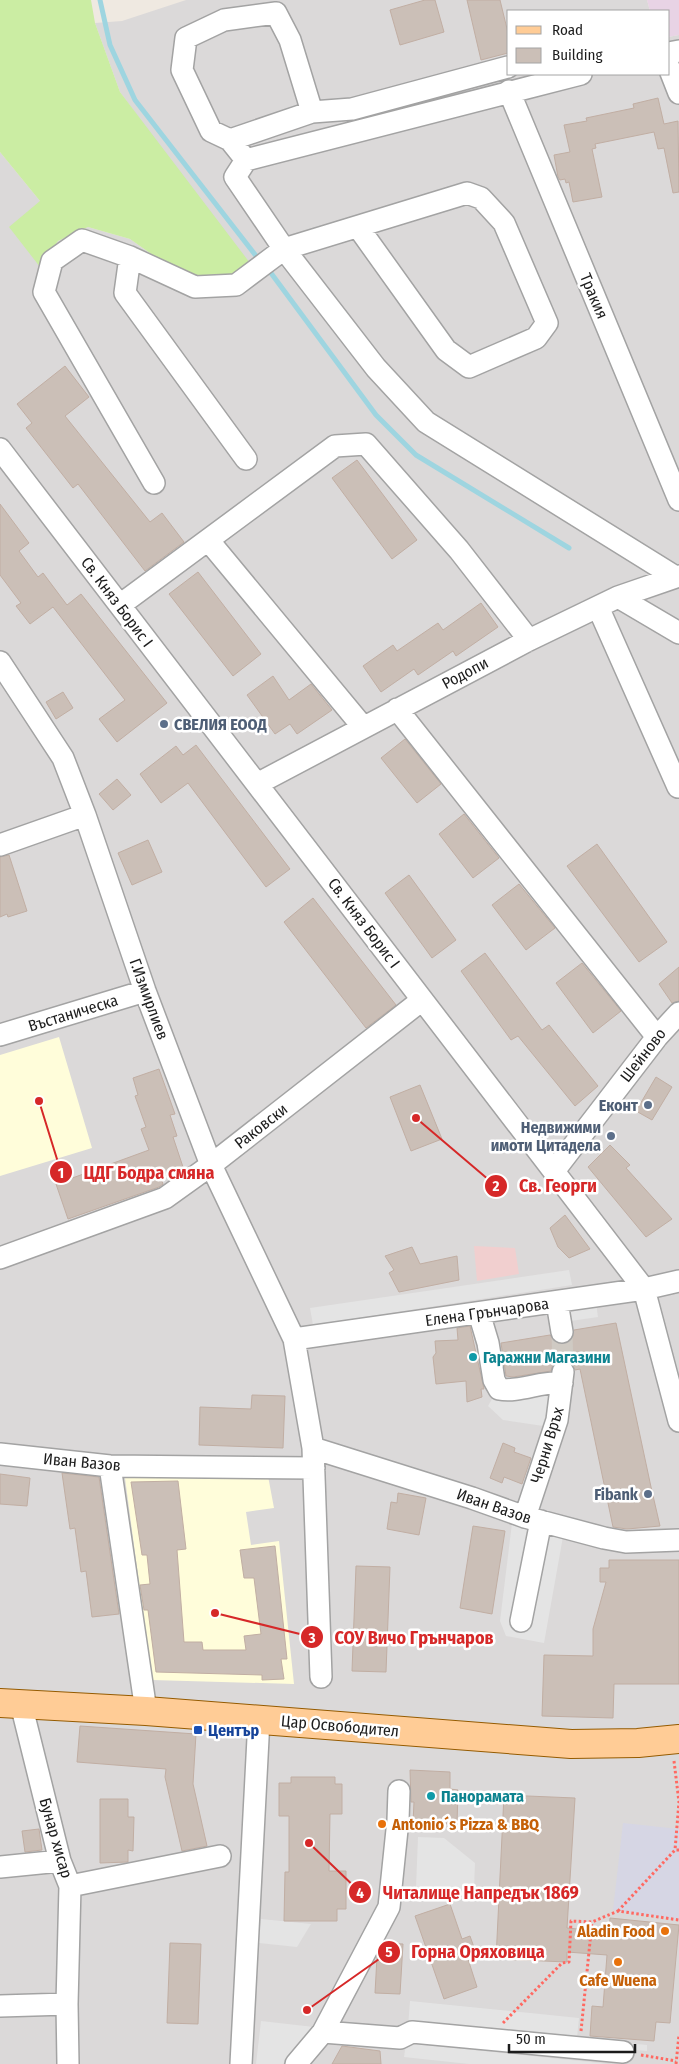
<svg xmlns="http://www.w3.org/2000/svg" width="679" height="2064" viewBox="0 0 679 2064" font-family="'Fira Sans Condensed',sans-serif">
	<rect width="100%" height="100%" fill="#efe9e1"/>
	<path fill="#dbd9d9" d="M186 0H647L650 11H508V74H668V37L679 35V2064H0V152L40 201 41 266 58 241 88 227 130 239 184 277 163 151 120 92 95 23 122 21Z"/>
	<path fill="#f1cfcf" d="M474 1246 515 1248 519 1274 477 1281Z"/>
	<path fill="#e8d3e5" d="M647 0H679V35L668 37V11H650Z"/>
	<path fill="#fffdda" d="M59 1037 92 1148 0 1176V1055Z
		M268 1476 274 1508 246 1512 251 1545 279 1541 294 1684 152 1680 125 1478Z"/>
	<path fill="#cbeda3" d="M0 0H91L95 23 120 92 250 263 232 275 184 277 130 239 88 227 58 241 40 267 9 227 40 201 0 152Z"/>
	<path fill="#e4e4e4" d="M569 1270 572 1285 313 1325 310 1308Z
		M596 1303 598 1317 550 1324 548 1309Z
		M556 1385 550 1427 503 1420 488 1406 496 1392Z
		M513 1515 564 1531 544 1643 506 1636 500 1621Z
		M418 1837 444 1838 475 1863 474 1890 416 1888Z
		M261 1919 311 1924 297 1947 259 1943Z
		M410 2001 579 2018 577 2038 647 2045V2051L408 2027Z
		M261 2021 314 2027 283 2064H256Z
		M406 2043 609 2064H469L404 2057Z"/>
	<path fill="#d6d6e4" d="M623 1823 679 1829V1920L613 1910Z"/>
	<g fill="none" stroke-linecap="round" stroke-linejoin="round">
		<path stroke="#9ed5e0" stroke-width="5" d="M100 0 110 45 135 100 260 261
			M268 269 376 415 416 455 569 548"/>
	</g>
	<path fill="#cbbfb7" stroke="#c1aea3" d="M425 0H435L444 32 400 45 390 10Z
		M467 0H500L508 33V53L481 60Z
		M658 98 664 124 678 121 679 192 673 193 664 148 658 149 654 132 595 144 596 148 592 149 602 197 573 202 569 182 566 183 565 179 560 180 558 177 554 155 570 152 564 125 587 121 586 118 634 108 633 104Z
		M65 366 89 397 65 416 150 522 162 513 184 542 145 571 78 484 73 488 26 428 32 423 17 404Z
		M357 460 417 540 392 559 332 478Z
		M0 504 29 543 19 551 38 577 43 573 67 605 81 594 167 703 117 742 99 719 125 700 53 607 30 624 16 606 21 603 0 575Z
		M198 572 261 654 233 676 169 594Z
		M481 603 498 627 456 656 453 651 418 675 414 669 381 692 363 666 393 645 397 651 438 623 443 630Z
		M273 676 289 700 311 684 332 710 297 734 290 724 275 734 247 695Z
		M63 692 73 708 56 719 46 702Z
		M405 739 441 784 417 803 381 758Z
		M196 745 290 869 266 887 188 783 161 803 140 774 176 746 183 755Z
		M117 779 131 795 113 810 99 794Z
		M464 814 499 858 473 878 439 834Z
		M148 840 162 872 132 885 118 853Z
		M597 844 667 942 639 962 567 866Z
		M9 855 27 911 8 917 7 914 0 917V857Z
		M409 875 456 940 432 958 385 893Z
		M519 884 555 928 526 950 492 905Z
		M313 898 396 1005 366 1028 284 922Z
		M485 953 542 1030 549 1025 598 1086 575 1106 518 1036 511 1040 461 971Z
		M582 963 621 1011 593 1033 556 983Z
		M679 967V1001L672 1003 659 984Z
		M159 1069 175 1114 170 1115 177 1136 173 1137 183 1167 160 1175 163 1184 159 1187 68 1219 56 1184 149 1150 141 1129 146 1127 135 1096 138 1095 133 1078Z
		M656 1077 672 1087 652 1120 636 1111Z
		M420 1085 442 1139 411 1151 390 1097Z
		M610 1145 630 1165 626 1168 672 1219 646 1237 588 1167Z
		M565 1215 590 1249 569 1258 558 1247 550 1228Z
		M412 1247 420 1264 457 1256 459 1280 399 1292 389 1273 394 1270 385 1256Z
		M616 1323 651 1487 660 1526 627 1529 613 1527 580 1369 575 1370 571 1362 564 1360 553 1364 551 1371 513 1377 506 1376 501 1343 550 1335 557 1343 564 1344 570 1341 574 1330Z
		M470 1326 484 1389H481L482 1397 467 1402 466 1381 436 1384 433 1357 436 1353 435 1341 458 1340 457 1328Z
		M252 1395 285 1396 283 1448 199 1445 200 1407 251 1409Z
		M503 1443 515 1448 514 1452 531 1458 522 1484 504 1477 502 1483 490 1478Z
		M62 1473 99 1477 119 1614 92 1617 86 1571 81 1572 75 1528 70 1529Z
		M0 1474 30 1478 27 1506 0 1504Z
		M178 1481 186 1549 177 1550 184 1642H202L203 1650H246L244 1636 261 1634 254 1578H244L240 1550 275 1546 287 1659H281L284 1679 262 1680V1675L156 1672 148 1610H144L140 1585 150 1584 147 1555H142L131 1482Z
		M398 1493 426 1498 419 1535 387 1529 391 1502 397 1503Z
		M473 1526 505 1531 492 1614 460 1608Z
		M609 1560H679V1684H614L613 1718 542 1716 544 1655 593 1656V1629L606 1582H600V1568H609Z
		M356 1566 390 1567 386 1672 352 1671Z
		M80 1726 196 1734 193 1784 207 1846 182 1851 165 1777 166 1769 77 1762Z
		M410 1770 450 1772V1789L458 1790 457 1824 413 1823 414 1802H411Z
		M291 1777H335V1784H342V1814H330L329 1871H346V1909H337V1921H284L285 1872H289V1816H279V1783H291Z
		M504 1795 575 1798 567 1928 609 1932 610 1918 679 1925 670 2023 656 2022 654 2041 590 2036 592 2006 603 2007 607 1955 567 1952V1962L496 1959Z
		M100 1799H128V1817H134L133 1851 128 1850V1862L100 1863Z
		M39 1829 42 1850 25 1852 22 1831Z
		M450 1904 462 1939 470 1936 476 1953 467 1956 477 1987 444 1999 415 1916Z
		M170 1943 201 1944 198 2024 167 2023Z
		M384 1943 403 1944 400 1994 375 1993 377 1957Z
		M342 2046 380 2051 381 2064H332Z"/>
	<g fill="none" stroke-linecap="round" stroke-linejoin="round">
		<path stroke="#cfcac3" stroke-width="21" stroke-dasharray="21 11" stroke-linecap="butt" d="M562 1332 563 1372"/>
		<g stroke="#a3a3a3" stroke-width="24">
			<path id="minor" d="M668 53 679 51
				M668 65 679 93
				M581 74 246 160 235 177 284 249 376 368 426 422 674 576
				M509 91 679 500
				M230 140 312 112
				M246 160 230 140 211 131 182 70 186 38 224 20 276 13 290 40 312 112 352 109 508 67
				M130 257 125 293 246 459
				M0 449 644 1289 679 1421
				M154 483 44 292 52 261 82 240 130 257 195 287 236 285 284 249 467 193 481 198 504 223 547 323 536 338 469 367 446 350 358 227
				M208 540 363 727
				M618 597 679 633
				M120 605 335 446 366 444 459 550 529 640
				M598 607 678 787
				M0 662 63 758 85 815 145 991 211 1165 294 1339 313 1448 321 1677
				M397 709 657 1037
				M257 784 529 640 618 597 679 576
				M0 845 85 815
				M0 1035 145 991
				M554 1171 657 1037 679 1013
				M0 1258 165 1198 211 1165 422 1000
				M557 1302 562 1332
				M479 1313 488 1343 494 1380 499 1389C519 1393 541 1381 562 1383
				M294 1339 644 1289 679 1281
				M313 1448 472 1498 525 1517 604 1538 626 1542 679 1540
				M0 1454 110 1466 314 1468
				M110 1466 146 1711
				M525 1517 557 1420 563 1372
				M521 1621 541 1521
				M21 1704 60 1861 70 1886 67 2004 68 2064
				M0 1867 60 1861
				M70 1886 220 1856
				M0 2006 67 2004
				M323 2032 400 2038 412 2032 623 2052
				M241 2064 259 1719
				M296 2064 323 2032 389 1907 398 1820 399 1791"/>
		</g>
		<g stroke="#955b00" stroke-width="30">
			<path id="major" d="M0 1703 146 1711 571 1744 638 1743 679 1739"/>
		</g>
		<path stroke="#ff6962" stroke-width="3" stroke-dasharray="2.5 2.5" stroke-linecap="butt" d="M674 1761 679 1802 675 1850
			M618 1911 675 1850H679
			M503 2023 562 1963 569 1962 571 1921 592 1922 618 1911 679 1920
			M581 2031 592 1922
			M641 2055 676 2061
			M676 2064 679 2035"/>
		<use href="#minor" stroke="#fff" stroke-width="21"/>
		<use href="#major" stroke="#ffcc96" stroke-width="28"/>
	</g>
	<g fill="#5c6f8a" stroke="#fff" stroke-width="2">
		<circle cx="164" cy="724" r="5"/>
		<circle cx="648" cy="1105" r="5"/>
		<circle cx="611" cy="1136" r="5"/>
		<circle cx="648" cy="1494" r="5"/>
	</g>
	<g fill="#0f9aa8" stroke="#fff" stroke-width="2">
		<circle cx="473" cy="1357" r="5"/>
		<circle cx="431" cy="1796" r="5"/>
	</g>
	<rect fill="#1a4fb4" stroke="#fff" stroke-width="2" x="193" y="1725" width="10" height="10" rx="2.5"/>
	<g fill="#e8710a" stroke="#fff" stroke-width="2">
		<circle cx="382" cy="1824" r="5"/>
		<circle cx="665" cy="1931" r="5"/>
		<circle cx="618" cy="1962" r="5"/>
	</g>
	<g text-anchor="middle" dominant-baseline="central" stroke-width="5" stroke-linejoin="round" paint-order="stroke">
		<g font-size="16" fill="#1c1c1c" stroke="#fff">
			<text transform="translate(594 296) rotate(67)">Тракия</text>
			<text transform="translate(117 602) rotate(53)">Св. Княз Борис I</text>
			<text transform="translate(465 673) rotate(-28)">Родопи</text>
			<text transform="translate(364 923) rotate(53)">Св. Княз Борис I</text>
			<text transform="translate(149 999) rotate(70)">Г.Измирлиев</text>
			<text transform="translate(73 1013) rotate(-17)">Въстаническа</text>
			<text transform="translate(643 1055) rotate(-52)">Шейново</text>
			<text transform="translate(261 1126) rotate(-38)">Раковски</text>
			<text transform="translate(487 1312) rotate(-8)">Елена Грънчарова</text>
			<text transform="translate(547 1445) rotate(-73)">Черни Връх</text>
			<text transform="translate(82 1462) rotate(5)">Иван Вазов</text>
			<text transform="translate(494 1506) rotate(19)">Иван Вазов</text>
			<text transform="translate(340 1726) rotate(5)">Цар Освободител</text>
			<text transform="translate(56 1838) rotate(74)">Бунар хисар</text>
		</g>
		<g font-size="16" font-weight="bold" fill="#4e5e75" stroke="#fff" text-anchor="end">
			<text x="174" y="724" text-anchor="start">СВЕЛИЯ ЕООД</text>
			<text x="638" y="1105">Еконт</text>
			<text x="601" y="1127">Недвижими<tspan x="601" dy="18">имоти Цитадела</tspan></text>
			<text x="638" y="1494">Fibank</text>
		</g>
		<g font-size="16" font-weight="bold" fill="#0d838f" stroke="#fff" text-anchor="start">
			<text x="483" y="1357">Гаражни Магазини</text>
			<text x="441" y="1796">Панорамата</text>
		</g>
		<g font-size="16" font-weight="bold" fill="#164399" stroke="#fff" text-anchor="start">
			<text x="208" y="1730">Център</text>
		</g>
		<g font-size="16" font-weight="bold" fill="#c56008" stroke="#fff" text-anchor="start">
			<text x="392" y="1824">Antonio´s Pizza &amp; BBQ</text>
			<text x="655" y="1931" text-anchor="end">Aladin Food</text>
			<text x="618" y="1980" text-anchor="middle">Cafe Wuena</text>
		</g>
	</g>
	<path fill="none" stroke="#d62828" stroke-width="2" d="M39 1101L61 1172M416 1118L496 1186M215 1613L312 1637M309 1843L360 1892M307 2010L389 1952"/>
	<g fill="#d62828" stroke="#fff" stroke-width="2">
		<circle cx="39" cy="1101" r="5"/>
		<circle cx="416" cy="1118" r="5"/>
		<circle cx="215" cy="1613" r="5"/>
		<circle cx="309" cy="1843" r="5"/>
		<circle cx="307" cy="2010" r="5"/>
		<circle cx="61" cy="1172" r="12"/>
		<circle cx="496" cy="1186" r="12"/>
		<circle cx="312" cy="1637" r="12"/>
		<circle cx="360" cy="1892" r="12"/>
		<circle cx="389" cy="1952" r="12"/>
	</g>
	<g font-size="15" text-anchor="middle" font-weight="bold" fill="#fff">
		<text x="61" y="1178">1</text>
		<text x="496" y="1191">2</text>
		<text x="312" y="1643">3</text>
		<text x="360" y="1898">4</text>
		<text x="389" y="1957">5</text>
	</g>
	<g font-size="18" text-anchor="middle" font-weight="bold" fill="#d62828" stroke="#fff" stroke-width="5" stroke-linejoin="round" paint-order="stroke">
		<text x="149" y="1179">ЦДГ Бодра смяна</text>
		<text x="558" y="1192">Св. Георги</text>
		<text x="414" y="1644">СОУ Вичо Грънчаров</text>
		<text x="481" y="1899">Читалище Напредък 1869</text>
		<text x="478" y="1958">Горна Оряховица</text>
	</g>
	<rect x="507" y="10" width="162" height="65" fill="#ffffff" stroke="#a4a4a4"/>
	<rect x="516" y="26" width="25" height="8" fill="#ffcc96" stroke="#a4a4a4"/>
	<text x="552" y="35" font-size="15" fill="#1c1c1c">Road</text>
	<rect x="516" y="48" width="25" height="15" fill="#cbbfb7" stroke="#a4a4a4"/>
	<text x="552" y="60" font-size="15" fill="#1c1c1c">Building</text>
	<path d="M509 2044v8h126v-8" fill="none" stroke="#1c1c1c" stroke-width="2.5"/>
	<text x="516" y="2044" font-size="15" fill="#1c1c1c" stroke="#ffffff" stroke-width="4" paint-order="stroke">50 m</text>
</svg>
